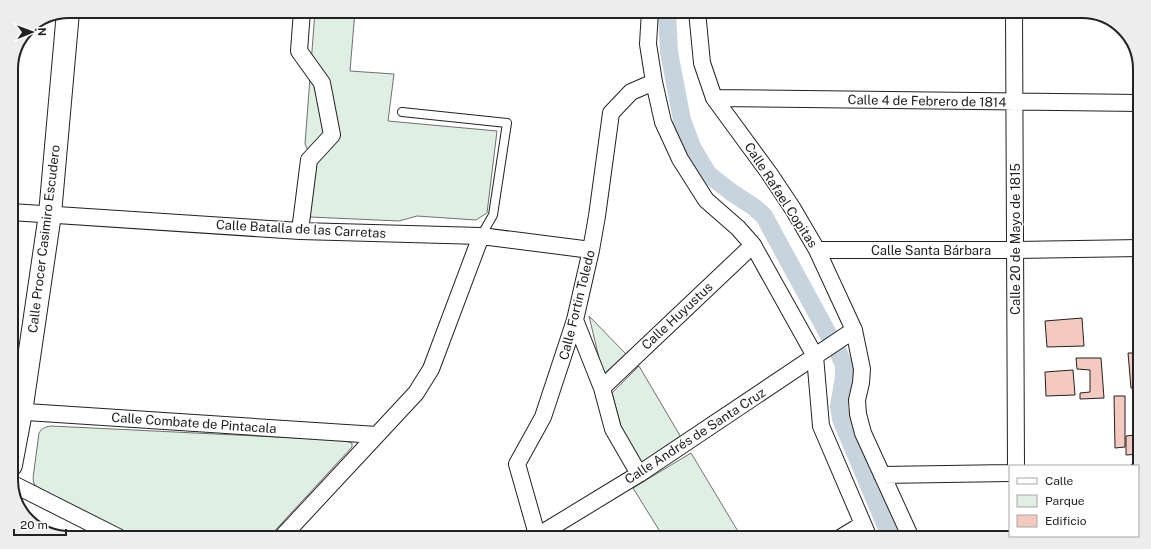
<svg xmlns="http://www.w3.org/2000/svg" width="1151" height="549" viewBox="0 0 1151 549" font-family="'Public Sans',sans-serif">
	<rect width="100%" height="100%" fill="#fff"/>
	<path fill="#e0efe3" stroke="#6f6f6f" d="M315 11H355L350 71 394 74 388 121 497 131 487 213 476 220 417 216 399 221 310 217 314 163 305 144Z
		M589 316 626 354 603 375Z
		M639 366 682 439 641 464 622 430 612 393Z
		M51 426 339 440 349 442 352 443V447L268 538H134L42 491 34 484 33 478 39 433C42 428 45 427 51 426Z
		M691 453 742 538H664L633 488Z"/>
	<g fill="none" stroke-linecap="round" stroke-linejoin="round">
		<path stroke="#c7d3dd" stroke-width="18" d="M667 11 669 52 682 120 692 147 708 174 731 192 754 207 764 216 839 354 844 365V377L839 406 841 419 891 538"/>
	</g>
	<path fill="#f3c9c0" stroke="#222" d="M1135 262H1140V291H1135Z
		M1082 318 1084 346 1047 347 1045 321Z
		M1128 353H1140V388H1131Z
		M1076 358H1101L1104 398 1080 399V393L1090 392V370L1077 369Z
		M1073 370 1075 395 1046 396 1045 372Z
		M1114 396H1125V447L1115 448Z
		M1134 435 1135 439 1140 440V454L1126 455V436Z"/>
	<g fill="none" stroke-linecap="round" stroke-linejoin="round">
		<g stroke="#222" stroke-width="10">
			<path id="service" d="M402 112 507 123 493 215 481 236"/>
		</g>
		<g stroke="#222" stroke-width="18">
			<path id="minor" d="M650 11 648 44 654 82 663 122 680 159 706 200 738 228 753 245 815 356 821 426 869 538
				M697 11 702 63 714 98 769 173 793 209 817 250 854 330 862 369 861 383 857 400 858 414 863 433 911 538
				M1014 11 1016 466
				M714 98 1140 103
				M11 212 300 231 481 236 591 250
				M300 231 309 160 332 135 322 83 299 51 302 11
				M817 250H1015L1140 248
				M575 320 602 388 613 429 639 474
				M602 388 753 245
				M11 411 377 435
				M1138 470H1140
				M882 475 1010 473
				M11 483 120 538
				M281 538 416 393 431 369 481 236
				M534 538 639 474 854 330
				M538 538 517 464 543 417 575 320 591 250 597 216 611 113 631 92 654 82
				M840 538 863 524"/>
		</g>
		<g stroke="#222" stroke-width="24">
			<path id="secondary" d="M11 465 21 412 50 214 68 12"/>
		</g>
		<use href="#service" stroke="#fff" stroke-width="8"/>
		<use href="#minor" stroke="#fff" stroke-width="16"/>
		<use href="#secondary" stroke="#fff" stroke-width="22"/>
	</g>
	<g text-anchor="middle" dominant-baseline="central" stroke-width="3" stroke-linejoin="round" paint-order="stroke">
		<g font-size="13" fill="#222" stroke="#fff">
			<text transform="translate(927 101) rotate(1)">Calle 4 de Febrero de 1814</text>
			<text transform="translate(781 195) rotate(57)">Calle Rafael Copitas</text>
			<text transform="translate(301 229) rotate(3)">Calle Batalla de las Carretas</text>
			<text transform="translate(44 239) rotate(-83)">Calle Procer Casimiro Escudero</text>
			<text transform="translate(1015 239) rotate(-90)">Calle 20 de Mayo de 1815</text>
			<text x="931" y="250">Calle Santa Bárbara</text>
			<text transform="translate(577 305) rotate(-76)">Calle Fortin Toledo</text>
			<text transform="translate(677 316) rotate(-43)">Calle Huyustus</text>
			<text transform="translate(194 423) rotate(4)">Calle Combate de Pintacala</text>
			<text transform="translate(695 436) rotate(-33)">Calle Andrés de Santa Cruz</text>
		</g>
	</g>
	<path d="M0 0H1151V549H0ZM69 18H1082A51 51 0 0 1 1133 69V480A51 51 0 0 1 1082 531H69A51 51 0 0 1 18 480V69A51 51 0 0 1 69 18Z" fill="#ededed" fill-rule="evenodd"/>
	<path fill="none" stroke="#222" stroke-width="2" d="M69 18H1082A51 51 0 0 1 1133 69V480A51 51 0 0 1 1082 531H69A51 51 0 0 1 18 480V69A51 51 0 0 1 69 18Z"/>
	<rect x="1009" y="465" width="130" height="72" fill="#ffffff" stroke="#a7a7a7"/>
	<rect x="1017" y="478" width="20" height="6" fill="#ffffff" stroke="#a7a7a7"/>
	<text x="1045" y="485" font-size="12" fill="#222222">Calle</text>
	<rect x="1017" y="495" width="20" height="12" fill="#e0efe3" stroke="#a7a7a7"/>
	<text x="1045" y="505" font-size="12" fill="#222222">Parque</text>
	<rect x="1017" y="515" width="20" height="12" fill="#f3c9c0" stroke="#a7a7a7"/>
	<text x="1045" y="525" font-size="12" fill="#222222">Edificio</text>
	<g transform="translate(32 32) rotate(89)" stroke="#ffffff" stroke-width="3" paint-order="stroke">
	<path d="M0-3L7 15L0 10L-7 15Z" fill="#222222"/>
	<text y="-6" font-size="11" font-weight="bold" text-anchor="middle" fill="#222222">N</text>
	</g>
	<path d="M14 529v6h52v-6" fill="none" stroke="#222222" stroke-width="2"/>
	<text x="20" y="529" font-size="12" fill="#222222" stroke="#ffffff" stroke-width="3" paint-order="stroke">20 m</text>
</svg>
